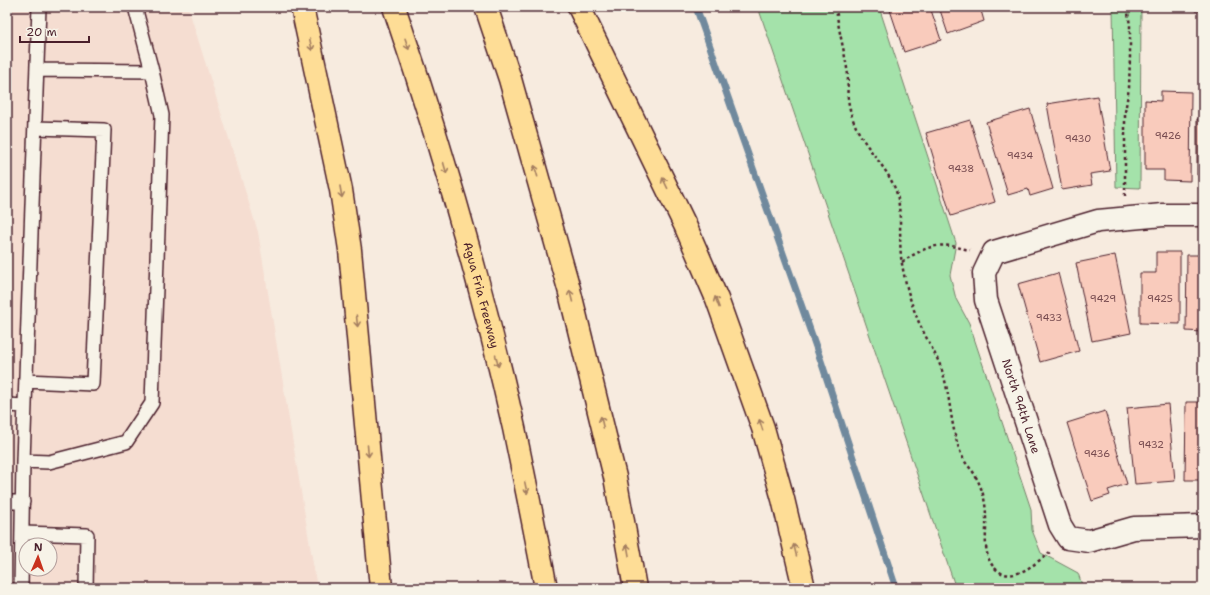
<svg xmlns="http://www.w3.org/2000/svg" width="1210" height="595" viewBox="0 0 1210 595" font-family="'Shantell Sans',sans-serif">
	<rect width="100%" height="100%" fill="#f7ebdf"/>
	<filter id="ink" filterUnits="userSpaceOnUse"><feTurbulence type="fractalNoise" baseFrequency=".025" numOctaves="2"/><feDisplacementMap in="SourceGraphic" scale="8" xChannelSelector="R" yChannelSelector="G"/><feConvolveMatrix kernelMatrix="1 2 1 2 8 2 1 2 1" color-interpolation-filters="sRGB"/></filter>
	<g filter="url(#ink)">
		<path fill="#f5ddd1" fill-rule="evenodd" d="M7 7H188L258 232 317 588H7ZM26 545H50V569H26Z"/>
		<path fill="#a4e2aa" stroke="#77806a" d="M758 7H879L956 243 950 275 956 299 969 323 1031 509 1032 530 1041 553 1078 573 1082 585 954 583Z
			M1113 7H1141L1140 188 1116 187Z"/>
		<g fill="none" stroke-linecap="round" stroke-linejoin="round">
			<path stroke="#6f899d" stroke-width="7" d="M696 7 821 361 896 588"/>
		</g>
		<path fill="#f9cbbc" stroke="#4a1f2b" d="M889 7H930L941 40 904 52Z
			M939 7H980L984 21 948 34Z
			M1195 7H1203V11H1195Z
			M1161 91 1191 92 1190 181 1164 180V170H1145V100L1161 101Z
			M1097 96 1110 171 1090 174 1092 185 1062 190 1047 104Z
			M1030 109 1053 189 1030 196 1028 189 1008 195 986 122Z
			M1197 119 1203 120V175H1197Z
			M970 120 995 202 951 216 926 133Z
			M1156 252H1180V324L1140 323V273H1156Z
			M1115 255 1131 333 1092 341 1076 263Z
			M1187 255H1203V332L1186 331Z
			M1058 273 1079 351 1040 362 1018 284Z
			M1186 402H1203V480H1185Z
			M1168 404 1175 481 1135 484 1127 408Z
			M1105 411 1127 484 1108 490 1110 495 1092 501 1067 423Z"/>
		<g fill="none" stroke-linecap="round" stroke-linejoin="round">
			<g stroke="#4a1f2b" stroke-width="16">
				<path id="service" d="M39 7 23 461 49 462 126 442 152 403 162 115 152 71 135 7
					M37 70 152 71
					M26 381 93 384 104 130 35 128
					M7 405 25 406
					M7 502H23
					M22 533 87 535 86 588
					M21 588 23 461"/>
			</g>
			<g stroke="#4a1f2b" stroke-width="25">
				<g id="minor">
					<path id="s1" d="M1203 215H1163L1098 221 994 252 984 273 986 300 1060 525 1068 538 1089 541 1134 528 1203 526"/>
				</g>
			</g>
			<g stroke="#4a1f2b" stroke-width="25">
				<g id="motorway">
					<path d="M302 7 341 190 350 250 381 588"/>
					<path id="s2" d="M394 7C441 145 482 286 514 428 525 481 536 535 546 588"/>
					<path d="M486 7 510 79 569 289 615 477 635 588"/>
					<path d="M579 7 685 225 717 299 763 428 783 499 804 588"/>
				</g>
			</g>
			<path stroke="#4a1f2b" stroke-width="2.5" stroke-dasharray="3 3" stroke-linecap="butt" d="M836 7C838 30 845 52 848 75 848 83 847 91 848 98 849 108 852 118 856 127 867 150 887 167 896 191 903 214 898 240 902 264 905 281 909 298 916 315 922 332 933 348 940 365 952 395 949 429 963 458 966 465 973 470 976 477 983 490 986 503 986 518 987 535 981 558 998 571 1015 583 1037 562 1050 552
				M1125 196V112L1129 88 1130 56V25L1127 7
				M902 262C917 252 932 243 951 246 958 247 963 249 970 250"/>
			<use href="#service" stroke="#f7f3e8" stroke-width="13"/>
			<use href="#minor" stroke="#f7f3e8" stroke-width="22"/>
			<use href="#motorway" stroke="#fedd96" stroke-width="22"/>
		</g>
		<defs><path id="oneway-shaft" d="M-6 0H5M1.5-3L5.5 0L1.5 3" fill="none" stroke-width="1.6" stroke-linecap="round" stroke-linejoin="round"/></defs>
		<g stroke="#a47e60">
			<use href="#oneway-shaft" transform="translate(407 44) rotate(71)"/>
			<use href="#oneway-shaft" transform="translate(311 45) rotate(78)"/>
			<use href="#oneway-shaft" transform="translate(445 168) rotate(74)"/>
			<use href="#oneway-shaft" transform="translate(536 171) rotate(-106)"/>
			<use href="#oneway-shaft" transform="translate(665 183) rotate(-116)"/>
			<use href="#oneway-shaft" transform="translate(341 192) rotate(80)"/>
			<use href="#oneway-shaft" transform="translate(571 296) rotate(-104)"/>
			<use href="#oneway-shaft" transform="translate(717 302) rotate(-111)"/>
			<use href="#oneway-shaft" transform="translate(357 321) rotate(84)"/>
			<use href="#oneway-shaft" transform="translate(497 361) rotate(76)"/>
			<use href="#oneway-shaft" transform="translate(602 422) rotate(-103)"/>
			<use href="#oneway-shaft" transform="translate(761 425) rotate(-108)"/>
			<use href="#oneway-shaft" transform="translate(368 451) rotate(85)"/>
			<use href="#oneway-shaft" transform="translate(526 488) rotate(78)"/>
			<use href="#oneway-shaft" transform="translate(628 550) rotate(-100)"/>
			<use href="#oneway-shaft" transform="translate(795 550) rotate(-104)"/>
		</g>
	</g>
	<g text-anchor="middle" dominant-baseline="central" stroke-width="3" stroke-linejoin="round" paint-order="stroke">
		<g font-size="10" fill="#764a4f">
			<text x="1168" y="135">9426</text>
			<text x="1078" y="138">9430</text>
			<text x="1020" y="155">9434</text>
			<text x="961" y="168">9438</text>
			<text x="1103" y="298">9429</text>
			<text x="1160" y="298">9425</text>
			<text x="1049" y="317">9433</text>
			<text x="1151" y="444">9432</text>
			<text x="1097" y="453">9436</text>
		</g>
		<g font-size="12" fill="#4a1f2b" stroke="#f7f3e8">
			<text stroke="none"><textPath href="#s2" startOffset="301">Agua Fria Freeway</textPath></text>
			<text stroke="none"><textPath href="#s1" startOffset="376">North 94th Lane</textPath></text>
		</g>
	</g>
	<rect width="1210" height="595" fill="none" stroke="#f7f3e8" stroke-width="24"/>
	<rect x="12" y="12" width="1186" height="571" fill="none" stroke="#4a1f2b" stroke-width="1.5" filter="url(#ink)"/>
	<g transform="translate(38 557) rotate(2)"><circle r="19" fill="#f7f3e8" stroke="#b29e9c"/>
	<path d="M0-3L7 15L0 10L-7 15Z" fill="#c8321e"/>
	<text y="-6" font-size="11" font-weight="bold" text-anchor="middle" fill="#4a1f2b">N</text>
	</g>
	<path d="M20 36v6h69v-6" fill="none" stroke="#4a1f2b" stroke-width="2"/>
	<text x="26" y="36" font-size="12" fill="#4a1f2b" stroke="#f7f3e8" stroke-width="3" paint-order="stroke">20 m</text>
</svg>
